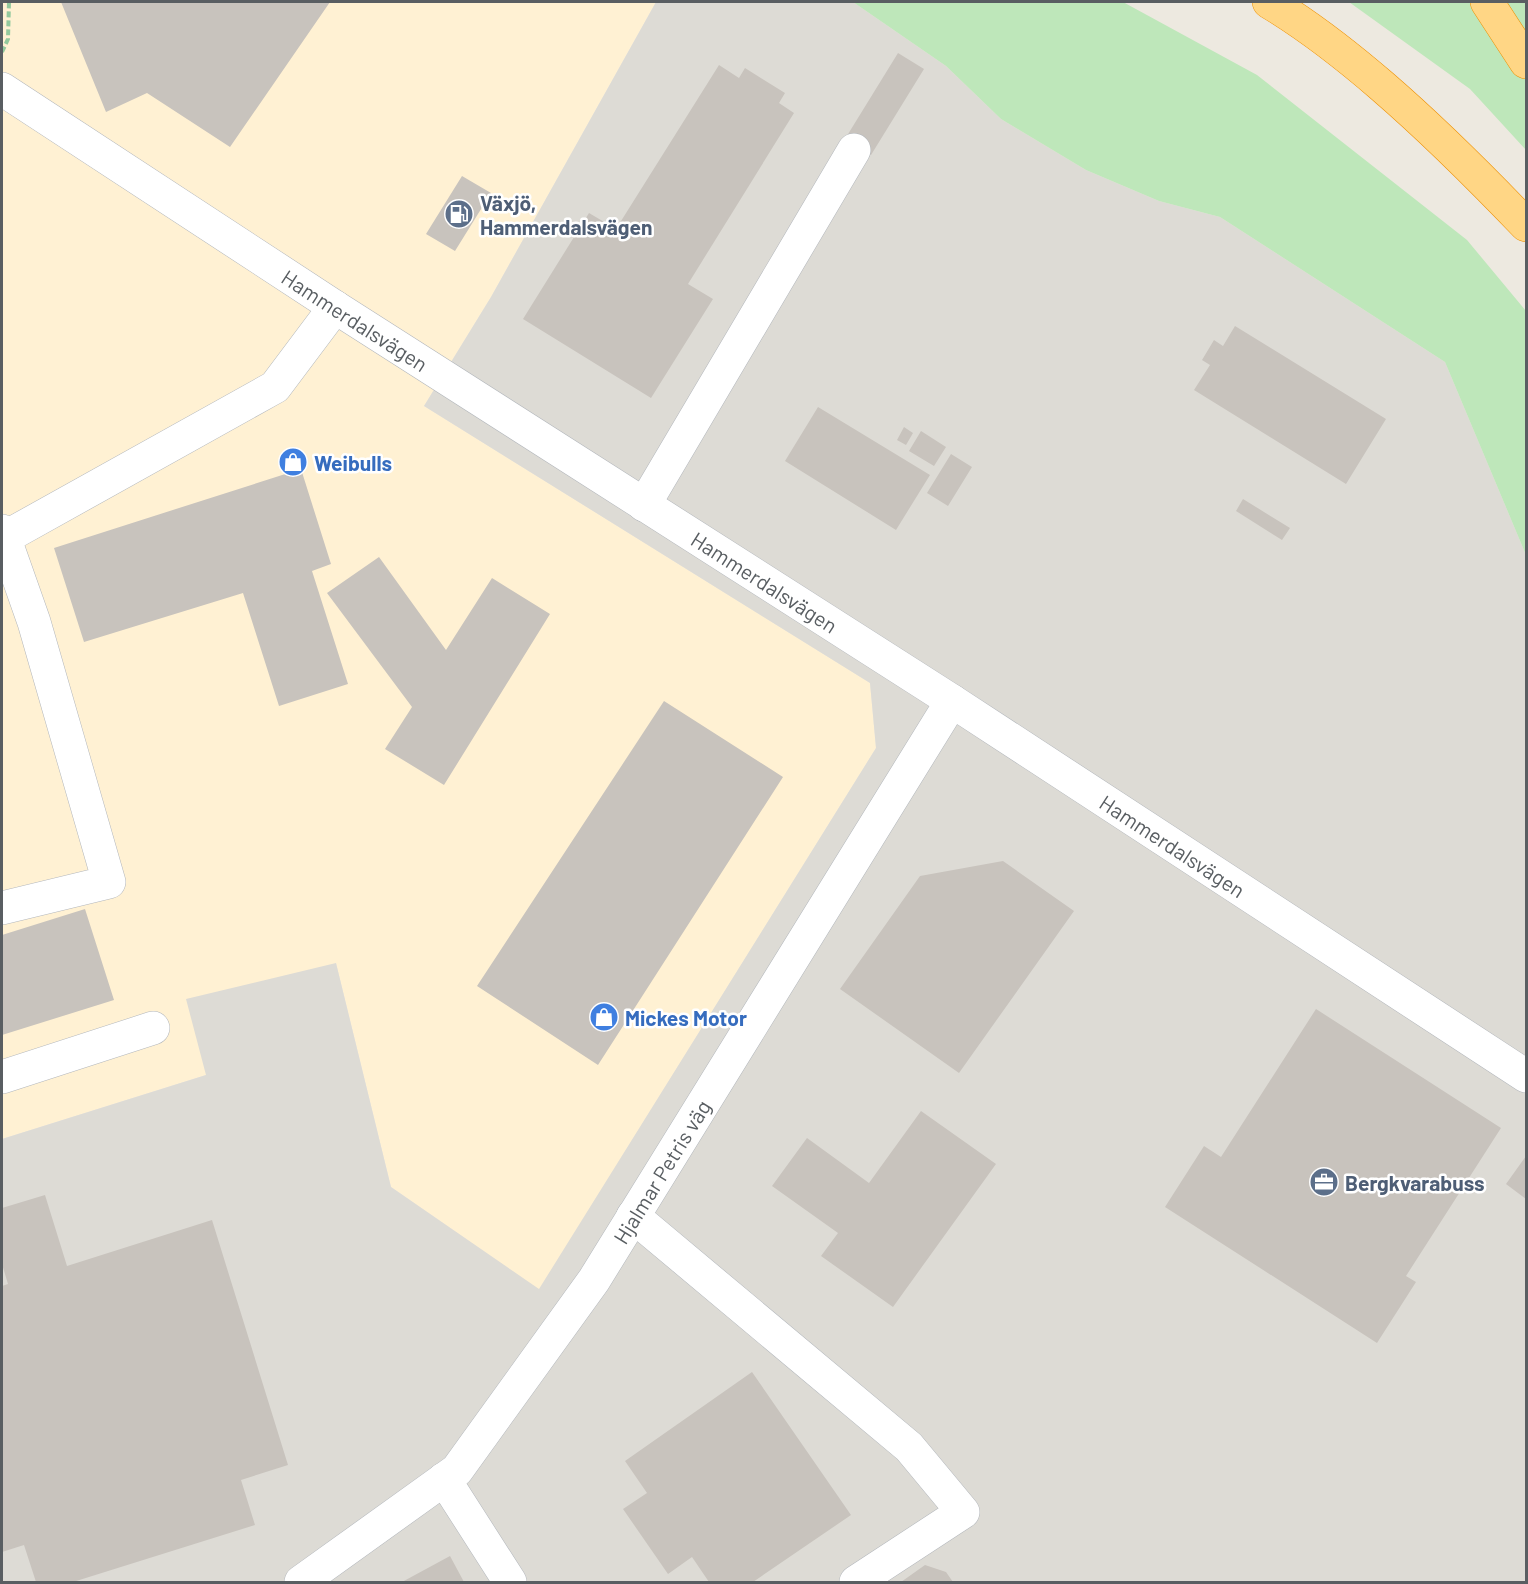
<svg xmlns="http://www.w3.org/2000/svg" width="1528" height="1584" viewBox="0 0 1528 1584" font-family="Barlow,sans-serif">
	<rect width="100%" height="100%" fill="#ede9e0"/>
	<path fill="#fff1d3" d="M2 2H656L491 297 424 406 870 683 876 748 539 1290 391 1187 336 963 206 1075 2 1139Z"/>
	<path fill="#dddbd5" d="M656 2H853L946 66 1001 119 1086 170 1159 201 1220 217 1445 362 1526 555V1582H2V1139L206 1075 186 999 336 963 391 1187 539 1289 876 748 870 683 424 406 491 297Z"/>
	<path fill="#bee7ba" d="M853 2H1123L1257 75 1467 240 1526 311V555L1445 362 1220 217 1159 201 1086 170 1001 119 946 66Z
		M1349 2H1526V150L1470 89Z"/>
	<path fill="#c8c3bd" d="M61 2H330L230 147 147 93 106 112Z
		M898 53 924 69 871 155 845 139Z
		M719 65 739 78 745 68 785 93 779 103 794 113 688 284 713 299 651 398 523 319 589 213 616 229Z
		M462 176 491 193 455 251 426 234Z
		M1235 326 1386 419 1346 484 1194 390 1210 365 1202 360 1214 340 1223 346Z
		M818 407 930 475 896 530 785 461Z
		M904 427 913 433 906 445 897 440Z
		M921 431 946 447 934 466 909 451Z
		M951 454 972 467 948 506 927 493Z
		M301 469 331 564 312 571 348 684 279 706 243 593 84 642 54 548Z
		M1243 499 1290 528 1282 540 1236 511Z
		M379 557 446 650 492 578 550 614 444 785 385 749 412 707 327 593Z
		M664 701 783 777 598 1065 477 986Z
		M1003 861 1074 911 959 1073 840 989 920 876Z
		M85 909 114 1000 2 1035V935Z
		M1316 1009 1501 1128 1406 1276 1416 1282 1377 1343 1165 1207 1204 1146 1221 1157Z
		M921 1111 996 1164 893 1307 821 1256 838 1233 772 1186 807 1138 869 1183Z
		M1526 1156V1199L1506 1184Z
		M45 1195 67 1266 212 1220 288 1465 241 1480 255 1525 73 1582H36L24 1545 2 1552V1286L8 1284 2 1264V1208Z
		M752 1372 851 1515 753 1582H709L692 1557 668 1574 623 1509 647 1493 625 1461Z
		M450 1556 464 1582H402Z
		M925 1565 946 1572 953 1582H901Z"/>
	<g fill="none" stroke-linecap="round" stroke-linejoin="round">
		<g stroke="#b3b7bc" stroke-width="34">
			<g id="minor">
				<path id="s1" d="M2 89 335 307 952 701 1526 1076"/>
				<path d="M644 505 854 150"/>
				<path d="M2 531 34 622 109 882 2 908"/>
				<path d="M4 538 275 387 335 307"/>
				<path d="M2 1077 153 1028"/>
				<path d="M633 1216 909 1447 963 1512 856 1582"/>
				<path d="M444 1479 510 1582"/>
				<path id="s2" d="M301 1582 457 1470 594 1280 952 701"/>
			</g>
		</g>
		<g stroke="#ed8f00" stroke-width="34">
			<path id="highway" d="M1269 2C1309 26 1346 55 1382 86 1433 130 1480 177 1526 225
				M1487 2 1526 62"/>
		</g>
		<path stroke="#93c99d" stroke-width="4" stroke-dasharray="6 3" stroke-linecap="butt" d="M2 52 8 39 9 2"/>
		<use href="#minor" stroke="#fff" stroke-width="33"/>
		<use href="#highway" stroke="#ffd685" stroke-width="33"/>
	</g>
	<defs>
		<g id="fuel-disc" transform="scale(1.5)"><circle r="9.5" fill="#5c6f8a" stroke="#fff"/><path d="M-5.5-6h7V0h2V4h1.3V-2.5L3-4.5l.8-.8L6-3V5H2.5V1h-1V6h-7ZM-4.2-4.7v3.2H.2V-4.7Z" fill="#fff"/></g>
		<g id="shop-disc" transform="scale(1.5)"><circle r="9.5" fill="#3f7fe0" stroke="#fff"/><path d="M-5-2.5h2.3a2.7 3.5 0 0 1 5.4 0H5L5.5 6h-11ZM-1.5-2.5h3a1.5 2.3 0 0 0-3 0Z" fill="#fff"/></g>
		<g id="office-disc" transform="scale(1.5)"><circle r="9.5" fill="#5c6f8a" stroke="#fff"/><path d="M-6-3h4V-5.5h4V-3h4V5H-6ZM-1-4.5V-3h2v-1.5ZM-6 0V1H6V0Z" fill="#fff"/></g>
	</defs>
	<g fill-rule="evenodd">
		<use href="#fuel-disc" x="459" y="214"/>
		<use href="#shop-disc" x="293" y="462"/>
		<use href="#shop-disc" x="604" y="1017"/>
		<use href="#office-disc" x="1324" y="1182"/>
	</g>
	<g text-anchor="middle" dominant-baseline="central" stroke-width="5" stroke-linejoin="round" paint-order="stroke">
		<g font-size="21" font-weight="bold" fill="#4e5e75" stroke="#fff" text-anchor="start">
			<text x="480" y="202">Växjö,<tspan x="480" dy="24">Hammerdalsvägen</tspan></text>
			<text x="1345" y="1182">Bergkvarabuss</text>
		</g>
		<g font-size="21" fill="#595e62" stroke="#fff">
			<text stroke="none"><textPath href="#s1" startOffset="422">Hammerdalsvägen</textPath></text>
			<text stroke="none"><textPath href="#s1" startOffset="908">Hammerdalsvägen</textPath></text>
			<text stroke="none"><textPath href="#s1" startOffset="1394">Hammerdalsvägen</textPath></text>
			<text stroke="none"><textPath href="#s2" startOffset="554">Hjalmar Petris väg</textPath></text>
		</g>
		<g font-size="21" font-weight="bold" fill="#366cbe" stroke="#fff" text-anchor="start">
			<text x="314" y="462">Weibulls</text>
			<text x="625" y="1017">Mickes Motor</text>
		</g>
	</g>
	<rect width="1528" height="1584" fill="none" stroke="#595e62" stroke-width="6"/>
</svg>
